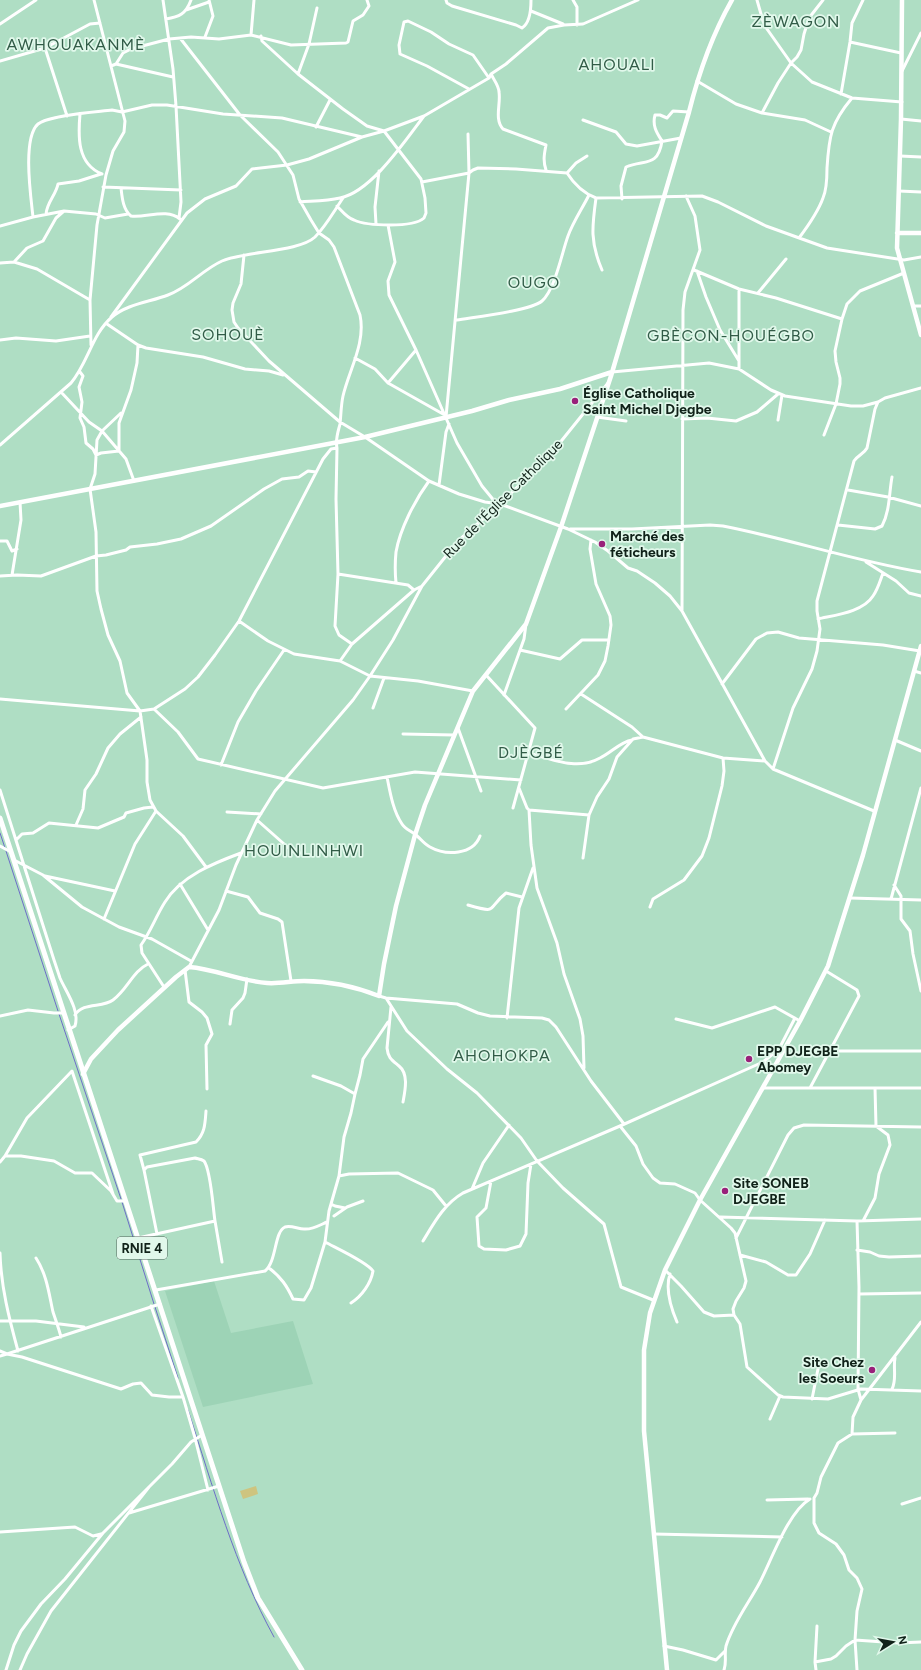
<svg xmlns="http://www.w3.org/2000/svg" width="921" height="1670" viewBox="0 0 921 1670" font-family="Figtree,sans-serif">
	<rect width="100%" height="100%" fill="#afdec4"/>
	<path fill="#9dd3b6" d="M214 1281 231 1333 293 1321 313 1384 203 1407 165 1291Z"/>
	<path fill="#cec47f" d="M256 1486 258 1494 243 1499 240 1491Z"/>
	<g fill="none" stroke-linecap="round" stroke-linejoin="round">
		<path stroke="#6d6dc8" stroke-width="1" d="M0 833 5 848
			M6 851 58 1011
			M59 1014 121 1199
			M122 1202 154 1304
			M155 1307 178 1378
			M188 1410C213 1487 235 1566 274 1637"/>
		<path stroke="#fff" stroke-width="3" d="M163 0 173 69 176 106 181 202 179 218
			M446 0 447 3 452 6 516 25 522 28C530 23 531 9 531 0
			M573 0 577 7V25
			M757 0 763 21 767 29 791 63 812 82 852 98 902 102
			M186 10 209 2
			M531 11 563 24
			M166 19C179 17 186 14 191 0
			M0 24 36 0
			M251 35 254 0
			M261 36 262 41 298 74 343 109 367 126 384 131 421 179 425 198 426 213 424 218C413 228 367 226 354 220 347 218 342 211 337 206
			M205 37 213 16 209 0
			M180 38 240 115 278 152 293 175 299 199 311 220 319 233 329 240 334 247 360 315C366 343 349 370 343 396 341 405 341 415 340 424 338 432 335 440 337 448L336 499 338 574 335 626 339 635 352 644
			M850 42 901 53
			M45 48 67 116
			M0 61 45 48 90 24 100 23
			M116 64 123 53 131 49 169 39 191 37 219 39 251 35 291 45 346 43 348 42 353 21 363 15 369 6 367 0
			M111 66 116 64 173 77
			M902 71 921 33
			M298 74 309 44 317 8
			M491 74C494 80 499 86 499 92 501 104 494 119 503 129L546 145C544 155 543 161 546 170
			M697 81 736 104 762 113 805 120 831 132
			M469 89 427 66 400 54 399 45 404 22 408 21 431 32 449 44 473 55 489 78
			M841 94 850 42 852 23 863 0
			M762 113 778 83 791 63 797 57 801 50 804 34 809 18 823 0
			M80 114C78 136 77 164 102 174
			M901 119 921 121
			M583 120 616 132 626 144 637 146 681 138
			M316 127 330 100
			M587 156 576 163 567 173C574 184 583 193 596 198L702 196 718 202 766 226 827 248 904 260 921 257
			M900 156 921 157
			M422 182 469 173 473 170 478 168 516 169 567 173
			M103 187 181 190
			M121 188C122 197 123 210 131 216 146 218 167 208 180 219
			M899 191 921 192
			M596 198C592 227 590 242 602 270
			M622 199 621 186 626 167C644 159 658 168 662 141 657 133 652 126 655 115H660L667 118 673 111 689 112
			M300 202C313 201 327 201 340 198 371 192 405 141 424 116
			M46 214C47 202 56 195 58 184L79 181 101 174
			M33 217C31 198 22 138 38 124 49 115 96 112 112 110L122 112 152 105H167L223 114 282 118 362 137
			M376 224 375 207 379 171
			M388 225 395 262 388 281 389 295 416 350 457 443 482 486 496 503
			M0 226 33 217 64 211 96 214 105 218 128 214
			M799 238C808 226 818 212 823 198 827 189 827 178 827 168 829 136 831 123 852 98
			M244 255 241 284 233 303 232 310 234 322 238 328 269 361 340 422 365 437 429 481 459 494 485 502 500 504 568 529 595 542 608 551 628 568 637 571 655 583 670 596 682 611 765 761 773 769 874 811
			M14 262 37 269 90 300
			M0 263 14 262 27 248 43 241 56 218 64 211
			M694 270 739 289 776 298 842 319
			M697 271 706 297 720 330 739 361
			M739 289V369
			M758 293 786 259
			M914 306H921
			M111 317 187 213 205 199 236 186 252 169 287 165 309 159 362 137 384 131 424 116 489 78 491 74 506 64 548 28 564 25 583 24 638 0
			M457 320C475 317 530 311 542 301 555 290 562 252 568 236 573 222 582 209 589 195
			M107 324 138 345 146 348 203 357 245 369 269 371 283 375
			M0 340 16 338 56 341 90 336
			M91 345 90 300 97 225 106 175 113 151 124 132 125 121 94 0
			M355 358 375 369 388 383 443 414
			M80 372 83 376 79 387 82 402 80 418 84 427 86 443 93 449 96 455 101 453 119 451V423L131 390 137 363 138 345
			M612 372 709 363 739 369 771 390 785 396 851 406H863L878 402 885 398 921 388
			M388 383 416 350
			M61 392 89 422 102 431 126 459 134 481
			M121 413 102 431 97 440 95 474 90 489 96 532 97 591 101 609 108 635 120 661 127 693 140 711 147 760V782L150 800 156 811 183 836 206 867
			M446 417 469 173 468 134
			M597 417 626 421
			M682 419 707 418 736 421 757 412 778 394
			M778 420 782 395
			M824 435 836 404 840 384V378L836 362 835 351 842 319 847 304 860 291 904 273
			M0 445 71 383C88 363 92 334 112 317 127 304 150 302 168 295 188 288 202 270 222 261 245 251 299 252 315 237 326 226 334 211 343 198
			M439 485 446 432 449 424
			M848 490 888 497 921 506
			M838 525 875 529 882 526C890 511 889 493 892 477
			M570 529H632L710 525 723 526C790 539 854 561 921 572
			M0 541H7L12 551 17 549
			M866 562 896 581 909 593 921 596
			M338 574 408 585 414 590
			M12 575 21 520 20 502
			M0 576 17 575 41 576 96 556 106 555 126 550 130 547 157 544 181 539 211 526 264 489 282 479 299 477 308 471 316 472
			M396 583C395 573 395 562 396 552 400 529 415 500 429 481
			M682 611 683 310 685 292 700 250 695 216 686 196
			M818 619C835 615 863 612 873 596 878 589 880 581 883 573
			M239 621 268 641 294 654 340 661 370 676 418 681 473 691
			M520 650 560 659 582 640H609
			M340 661 352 644 414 590 422 586 458 541 500 504 550 455 608 383
			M914 671 921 673
			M486 675 535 728 513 808
			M722 684 756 639 767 633 778 632 799 638 883 645 920 651
			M581 694 632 727 643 737
			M504 695 524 639 526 624
			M0 699 140 711 154 709 185 689 198 677 215 655 239 621 323 459 331 449 337 448
			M373 708 384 678
			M154 709 178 732 198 759 323 788 415 772 521 780
			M566 709 598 675 605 661 608 646 611 625 610 616 596 584 590 549 591 540
			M458 728 481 791
			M403 734 454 735
			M895 740 921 751
			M528 753C552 759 577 771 600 758 611 753 620 742 632 740
			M221 765 238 722 256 691 284 650
			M773 769 793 708 812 669 817 651 820 629 817 611V601L854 461C858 455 864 454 867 448L875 409 878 402
			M387 777C390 792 393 811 402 824 405 829 411 831 416 835 421 839 424 844 430 847 446 856 473 855 480 836
			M519 788 527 808 529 810 589 815
			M0 790 54 960C56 966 58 972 60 978 66 992 80 1010 75 1026L68 1030
			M529 810 531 845 537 888 557 943 564 974 580 1019 583 1036 584 1068
			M227 812 261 814
			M257 820 292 851 296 853H304
			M76 825 83 809 85 790 96 774 108 748 120 734 141 717
			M16 840 22 834 33 833 49 823 98 828 124 817 126 813 144 808 153 807
			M0 846 11 852
			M583 858 589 815 597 797 609 779 617 757 633 739 643 737 723 758 765 761
			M14 860 43 875 82 907 119 927 152 939 191 961
			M45 876 115 891
			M180 884 208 930
			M894 885 901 896V919L910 931 913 954 921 991
			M226 891 248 897 260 913 278 919 282 922 291 981
			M850 898 921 900
			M891 899 921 788
			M468 905C499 914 486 909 506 893L522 897
			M650 907 653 899 684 880 702 856 709 838 722 786 724 771 723 758
			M104 919 135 844 156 811
			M189 967 219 910 236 865 257 820 275 791 353 700 370 676 393 640 422 586
			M185 970 189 1002 202 1012 207 1018 212 1034 206 1045 207 1089
			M164 987 142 953 141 945C151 931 156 916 165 902 181 876 214 863 241 853
			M379 996 386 998 457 1004 478 1013 490 1016 542 1018 549 1020 556 1027 591 1081 624 1124
			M386 998 407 1031 447 1069 477 1093 521 1138 537 1161 563 1188 604 1224 621 1287 653 1300
			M391 1007 387 1048C388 1058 392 1060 399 1066 409 1074 405 1091 403 1102
			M75 1015C83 1002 102 1008 113 1000 127 990 133 971 148 964
			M0 1016 28 1010 54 1013H63
			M507 1018 519 908 533 868
			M676 1019 712 1028 775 1007 800 1021
			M230 1024 232 1010 243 998 245 993 247 979
			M830 1051H921
			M763 1062 773 1068
			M763 1088H921
			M810 1088 859 996 857 990 826 971
			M355 1094 360 1075 363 1059 388 1022
			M620 1126 636 1146 643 1164 653 1178 660 1183 675 1184 695 1193 700 1200 731 1228 735 1233 746 1281 744 1288 736 1301 733 1309 734 1315 740 1324 747 1367 778 1395 783 1397 828 1399 861 1389 921 1391
			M5 1156H21L54 1161 75 1173H92L111 1191 117 1201H126
			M0 1162 5 1156 27 1118 72 1071 113 1194
			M144 1170 140 1155 196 1142C205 1133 205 1124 206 1111
			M339 1176 349 1174 398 1173 433 1190 446 1206
			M491 1181 486 1208 477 1217 479 1246 484 1249 506 1250 520 1246 526 1234 528 1183 531 1164
			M472 1189 483 1163 509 1125
			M331 1204 335 1206 345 1208
			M334 1216 347 1207 363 1201
			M720 1217 857 1221 921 1219
			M857 1221 859 1287 858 1389 861 1400
			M863 1221 875 1198 879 1174 890 1145 888 1135 876 1126 875 1088
			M157 1234 144 1170 147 1167 195 1158C198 1159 201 1159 204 1161 211 1170 213 1209 215 1221
			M138 1238 215 1221 222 1262
			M736 1238 788 1135 794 1128 804 1125 921 1127
			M423 1241C434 1223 444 1204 463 1193L620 1126 763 1062 779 1049 795 1018
			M325 1242C336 1248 367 1262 373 1271 371 1283 362 1296 351 1303
			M857 1250 870 1252 879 1256 889 1257 921 1256
			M0 1253C1 1287 9 1318 18 1351
			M740 1255 766 1262 788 1275H796L810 1254 825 1220
			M36 1258C47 1275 49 1294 53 1312 56 1321 59 1329 61 1337
			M269 1268C281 1277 287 1286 293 1299L304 1300 311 1288 325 1242 329 1211 339 1176 344 1137 351 1113 355 1094 341 1086 313 1076
			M665 1270 681 1286 704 1312 714 1316 734 1315
			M670 1274C665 1289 671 1308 677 1322
			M156 1290 265 1271C277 1261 274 1232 285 1227 291 1225 298 1229 304 1229 312 1230 320 1225 327 1222
			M859 1294 921 1293
			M151 1306 183 1397 195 1438 208 1490
			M0 1321H36L84 1327
			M0 1351 7 1354 160 1304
			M0 1356 7 1354 22 1357 121 1389 133 1384 141 1383 152 1395 169 1397H183
			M892 1389C897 1380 893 1368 895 1358
			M812 1399 818 1369
			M770 1419 780 1396
			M852 1434 895 1433
			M767 1500 808 1499
			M902 1504 921 1498
			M129 1513 219 1486
			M0 1532 75 1527 93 1536 101 1534
			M654 1534 782 1537
			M817 1626 815 1662 831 1659 836 1656 846 1646 855 1640 898 1643 921 1642
			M664 1646 683 1650 716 1660 725 1651
			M815 1662 816 1670
			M6 1670 14 1645 21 1631 41 1604 65 1579 103 1533 172 1464 191 1442 202 1435
			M20 1670 27 1654 51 1611 149 1487
			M724 1670C727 1662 724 1654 726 1646 733 1623 749 1603 760 1582 772 1559 788 1512 810 1499
			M857 1670 855 1640 857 1611 862 1589 857 1578 849 1570 844 1555 836 1544 819 1533 814 1523V1498L817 1493 821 1477 838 1443 852 1434 853 1417 861 1400 921 1322"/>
		<path stroke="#fff" stroke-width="4.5" d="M902 0 901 119 897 248 921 335
			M897 233H921
			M0 506 365 437 472 411 509 400 560 389 612 372
			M83 1074 91 1059 118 1030 176 977 189 967C215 969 240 981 267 983 279 984 292 981 304 981 329 981 356 987 379 996L384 964 396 906 415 835 425 805 473 691 526 624 561 527 611 376 689 112C699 72 712 35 732 0
			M667 1670 644 1431V1350L650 1313 665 1270 700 1200 800 1021 828 966 863 855 921 646"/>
		<path stroke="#fff" stroke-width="5" d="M0 818 244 1562 258 1598 302 1670"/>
	</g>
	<g fill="#99207a" stroke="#e1f8eb" stroke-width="1.5">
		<circle cx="575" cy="401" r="4"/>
		<circle cx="602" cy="544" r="4"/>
		<circle cx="749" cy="1059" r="4"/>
		<circle cx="725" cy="1191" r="4"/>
		<circle cx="872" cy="1370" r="4"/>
	</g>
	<g text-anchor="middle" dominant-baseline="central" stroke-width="3.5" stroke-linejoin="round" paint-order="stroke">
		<rect fill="#e1f8eb" stroke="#4f6258" stroke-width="1" x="117" y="1237" width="50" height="22" rx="3"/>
		<g font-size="13" font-weight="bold" fill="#102219">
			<text x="142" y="1248">RNIE 4</text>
		</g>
		<g font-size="14" font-weight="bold" fill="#102219" stroke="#e1f8eb" text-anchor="start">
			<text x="583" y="393">Église Catholique<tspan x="583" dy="16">Saint Michel Djegbe</tspan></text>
			<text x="610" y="536">Marché des<tspan x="610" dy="16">féticheurs</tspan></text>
			<text x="757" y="1051">EPP DJEGBE<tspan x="757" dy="16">Abomey</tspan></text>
			<text x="733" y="1183">Site SONEB<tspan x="733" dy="16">DJEGBE</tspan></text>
			<text x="864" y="1362" text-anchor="end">Site Chez<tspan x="864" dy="16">les Soeurs</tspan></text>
		</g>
		<g font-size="14" fill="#102219" stroke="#e1f8eb">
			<text transform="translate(503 499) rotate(-45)">Rue de l'Église Catholique</text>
		</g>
		<g font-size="16" letter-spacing="1" fill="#315c47" stroke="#e1f8eb">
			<text x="796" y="21">ZÈWAGON</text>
			<text x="76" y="44">AWHOUAKANMÈ</text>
			<text x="617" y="64">AHOUALI</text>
			<text x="534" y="282">OUGO</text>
			<text x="228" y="334">SOHOUÈ</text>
			<text x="731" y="335">GBÈCON-HOUÉGBO</text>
			<text x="531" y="752">DJÈGBÉ</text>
			<text x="304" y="850">HOUINLINHWI</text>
			<text x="502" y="1055">AHOHOKPA</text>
		</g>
	</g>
	<g transform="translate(893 1642) rotate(79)" stroke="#e1f8eb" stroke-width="3" paint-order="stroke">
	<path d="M0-3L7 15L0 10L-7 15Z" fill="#102219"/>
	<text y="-6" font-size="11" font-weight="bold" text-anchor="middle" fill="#102219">N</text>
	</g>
</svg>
